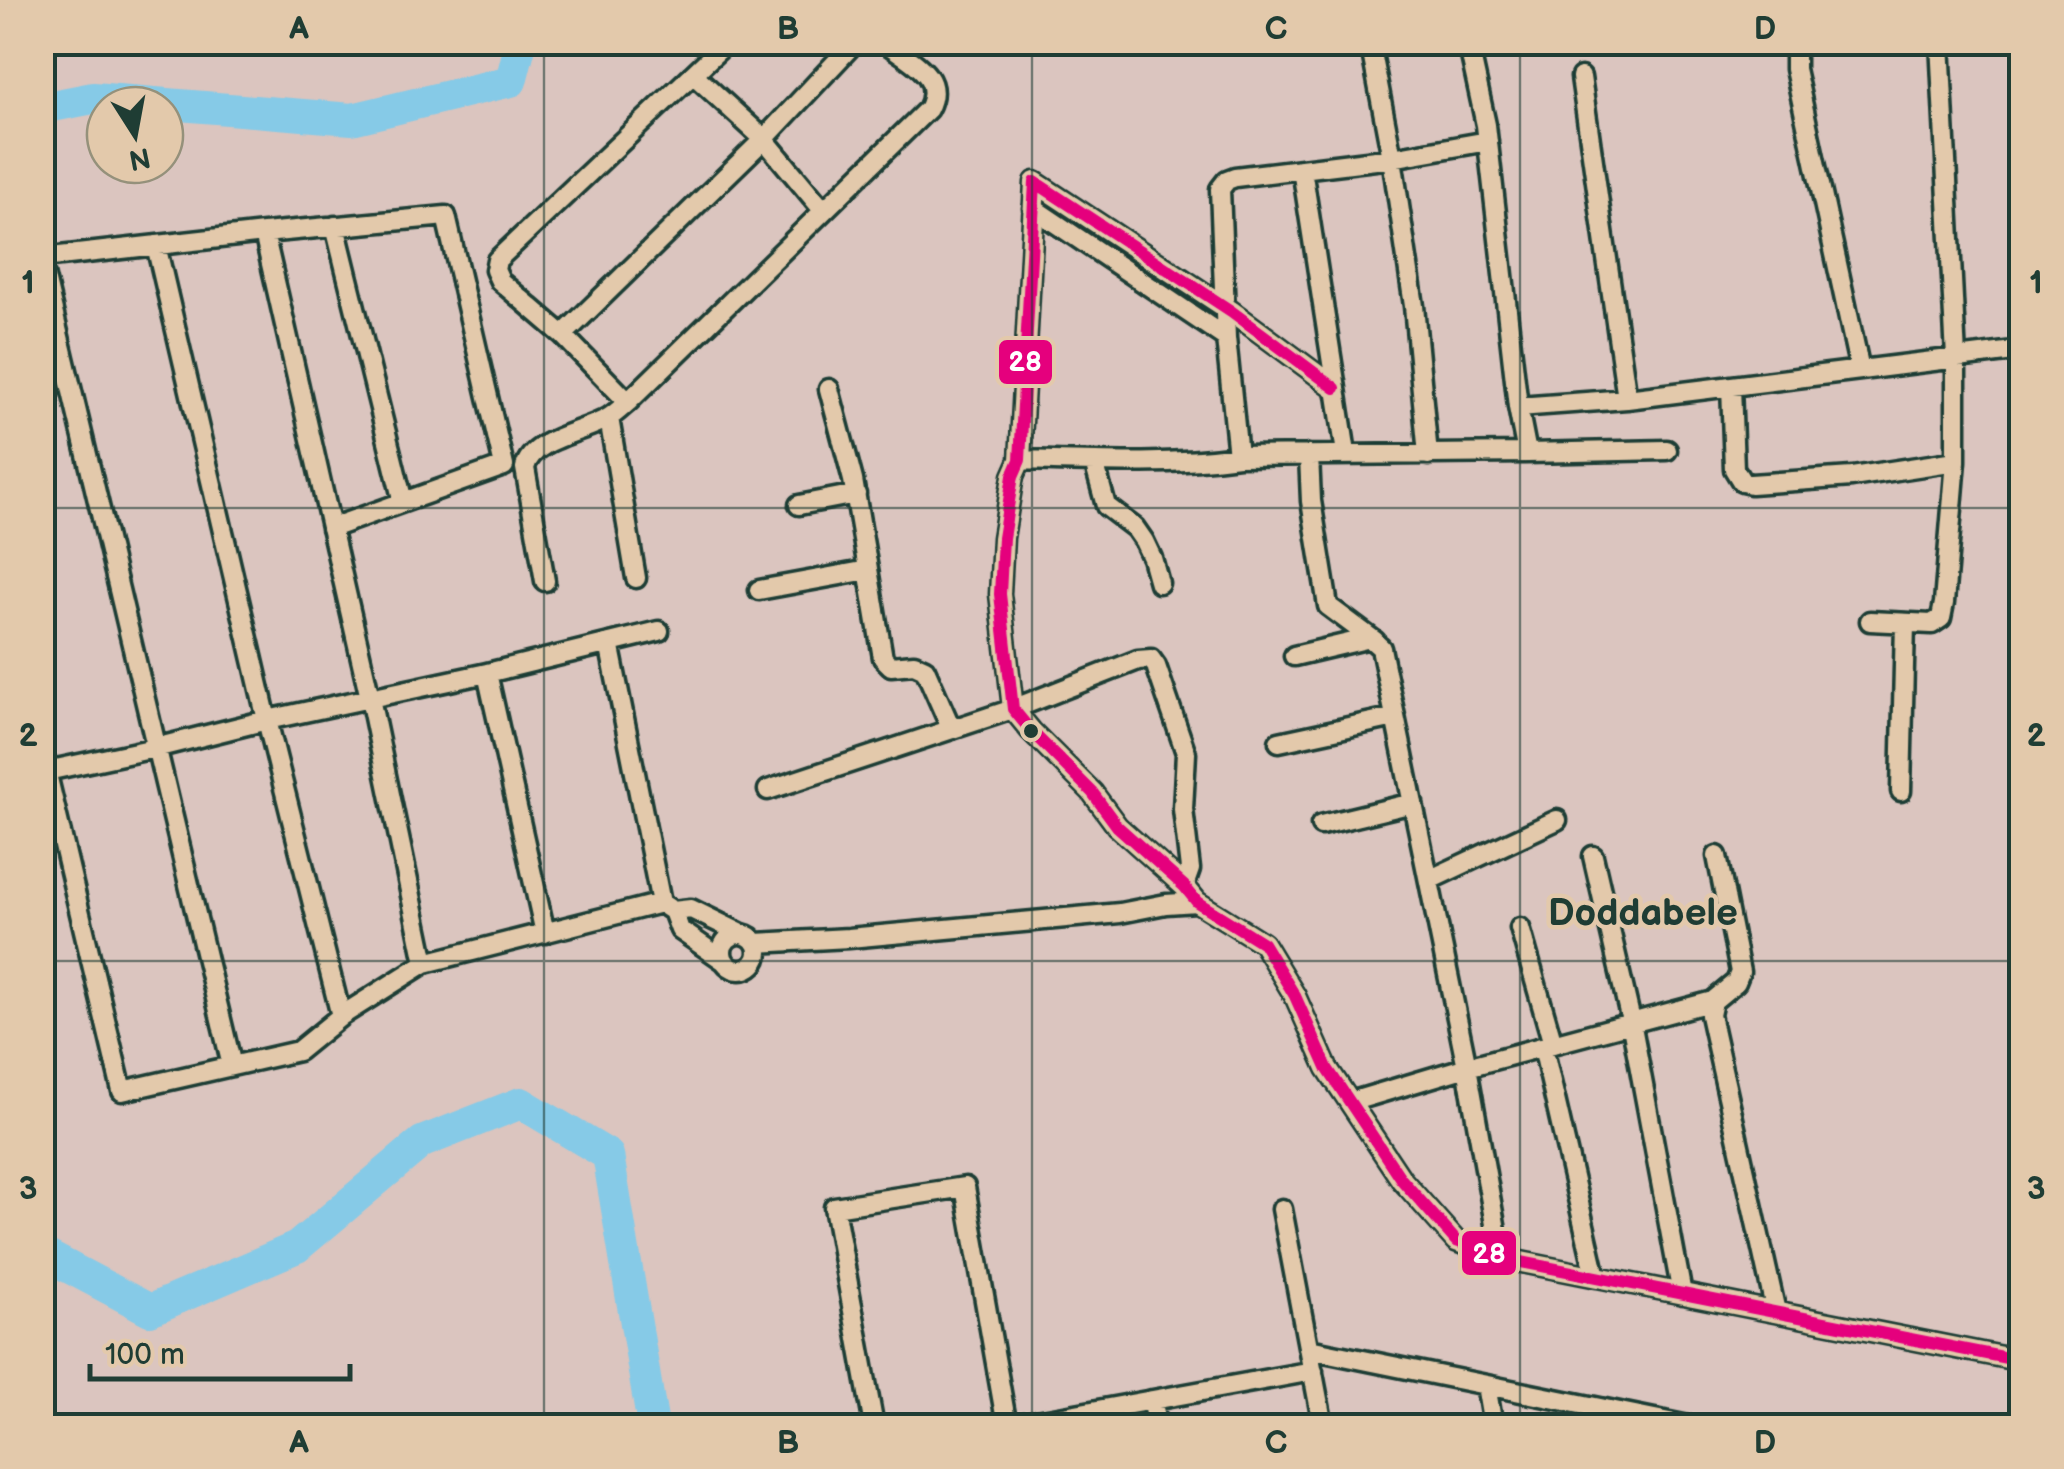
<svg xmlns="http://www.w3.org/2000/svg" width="2064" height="1469" viewBox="0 0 2064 1469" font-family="'Balsamiq Sans',sans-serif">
	<rect width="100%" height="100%" fill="#dbc5bf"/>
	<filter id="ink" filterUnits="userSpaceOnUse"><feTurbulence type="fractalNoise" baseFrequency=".01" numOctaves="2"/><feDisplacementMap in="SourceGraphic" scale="20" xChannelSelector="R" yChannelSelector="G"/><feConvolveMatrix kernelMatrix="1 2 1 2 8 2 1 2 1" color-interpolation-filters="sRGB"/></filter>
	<g filter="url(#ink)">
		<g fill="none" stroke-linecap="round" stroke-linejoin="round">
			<path stroke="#86cae7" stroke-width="32" d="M42 108 93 98 352 119 511 81 521 42
				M42 1253 150 1310 297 1247 422 1142 521 1103 608 1155 653 1426"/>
			<g stroke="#1f3d34" stroke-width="25">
				<path id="minor" d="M1370 42 1392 158 1414 306 1428 455
					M1468 42 1486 125 1518 407
					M1795 42V69L1860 370
					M694 75 764 139 823 210
					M1581 77 1627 399
					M1302 169 1346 453
					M1033 208 1226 338
					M335 226 403 502
					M264 233 446 216 504 466 331 528
					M156 245 267 720 341 1016
					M42 258 264 233 370 698 425 963
					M42 265 232 1066
					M563 335 764 139 855 42
					M1731 386 1734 469 1742 482 1751 484 1852 477 1956 461
					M1335 388 1231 311 1035 182 1020 460 1013 476 1003 538 1000 594 1013 709 1031 731 1092 792 1117 826 1184 886 1197 902 1263 943 1295 996 1327 1068 1401 1179 1456 1241 1501 1258 2022 1361
					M829 389 853 480 883 658 891 666 914 664 925 669 951 728
					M628 402 563 335 500 281 495 270 497 260 727 42
					M609 418 636 578
					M1527 453 1667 450
					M1309 455 1311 501 1328 606 1375 641
					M1238 456 1226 338 1220 189 1227 180 1235 177 1392 158 1488 141
					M1020 460C1093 462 1166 466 1238 456L1527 453 1518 407 1627 399 2022 350
					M1094 462 1106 506 1135 528 1144 541 1152 558 1159 583
					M799 505 856 494
					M545 581 525 468C531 439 585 432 608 418 615 414 621 408 628 402L928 109C946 75 909 61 885 42
					M759 590 868 570
					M1870 621 1932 624 1941 618 1944 603 1956 461V358L1940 42
					M609 643 661 903
					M1294 656 1366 639H1371L1381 648 1467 1067 1501 1258
					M487 673 659 631
					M1279 742 1395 717
					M42 753 122 1091 298 1051 341 1016 425 963 661 903 673 911
					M42 772 155 748 267 720 487 673 545 933
					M768 790 1013 709 1138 660 1151 659 1156 666 1186 753 1183 809 1190 869 1184 886
					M1901 791 1905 623
					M1321 825 1413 803
					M1593 856 1631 1021 1682 1294
					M1717 856 1740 972 1736 982 1713 1001 1710 1015 1776 1312
					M1429 880 1557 820
					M1520 928 1553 1044
					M722 952a18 18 0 1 1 36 0a18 18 0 1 1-36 0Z
					M756 943 849 938 1120 913 1166 904 1197 902
					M723 960 680 930 673 911 691 909 740 933
					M1543 1047 1596 1277
					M1350 1102 1467 1067 1713 1001
					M1282 1209 1323 1426
					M1309 1349 1689 1426
					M1486 1385 1493 1426
					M1152 1400 1158 1426
					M874 1426 834 1207 965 1187 1007 1426
					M1009 1426 1313 1371"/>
			</g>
			<use href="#minor" stroke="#e3c9ab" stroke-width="18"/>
			<g stroke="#e3c9ab" stroke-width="20">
				<path id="bus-1" d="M1335 388 1231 311 1035 182 1020 460 1013 476 1003 538 1000 594 1013 709 1031 731 1092 792 1117 826 1184 886 1197 902 1263 943 1295 996 1327 1068 1401 1179 1456 1241 1501 1258 2022 1361"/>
			</g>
			<use href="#bus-1" stroke="#e5007d" stroke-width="12"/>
		</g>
	</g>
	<path fill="none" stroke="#1f3d34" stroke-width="2.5" stroke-opacity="0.55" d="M544 42V1426M1032 42V1426M1520 42V1426M42 508H2022M42 961H2022"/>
	<circle fill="#1f3d34" stroke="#e3c9ab" stroke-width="4" cx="1031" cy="731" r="9"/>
	<g text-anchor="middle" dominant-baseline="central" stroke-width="9" stroke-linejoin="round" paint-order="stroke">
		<g font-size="38" font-weight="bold" fill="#1f3d34" stroke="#e3c9ab">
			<text x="1643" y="913">Doddabele</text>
		</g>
	</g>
	<g stroke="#e3c9ab" stroke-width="4">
		<rect x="997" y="338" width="57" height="48" rx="10" fill="#e5007d"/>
		<rect x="1460" y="1229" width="58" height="48" rx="10" fill="#e5007d"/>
	</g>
	<g font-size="28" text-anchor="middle" font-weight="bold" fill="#fff">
		<text x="1025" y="371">28</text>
		<text x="1489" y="1263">28</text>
	</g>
	<rect width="2064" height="1469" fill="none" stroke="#e3c9ab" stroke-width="110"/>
	<g transform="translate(135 135) rotate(169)"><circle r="48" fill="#e3c9ab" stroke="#95917b" stroke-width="2.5"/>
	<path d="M0-8L18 38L0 25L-18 38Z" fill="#1f3d34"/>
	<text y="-15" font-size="28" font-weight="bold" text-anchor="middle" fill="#1f3d34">N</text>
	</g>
	<path d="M90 1364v15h260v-15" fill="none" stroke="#1f3d34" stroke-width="5"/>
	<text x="105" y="1364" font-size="30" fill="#1f3d34" stroke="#e3c9ab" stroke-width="8" paint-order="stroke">100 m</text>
	<rect x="55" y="55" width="1954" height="1359" fill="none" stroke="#1f3d34" stroke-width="4"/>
	<g font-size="32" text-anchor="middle" font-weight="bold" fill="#1f3d34">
		<text x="299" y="39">A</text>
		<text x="788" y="39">B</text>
		<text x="1276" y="39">C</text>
		<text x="1765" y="39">D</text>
		<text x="28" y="293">1</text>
		<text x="2036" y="293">1</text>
		<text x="28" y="746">2</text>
		<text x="2036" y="746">2</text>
		<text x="28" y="1199">3</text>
		<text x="2036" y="1199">3</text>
		<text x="299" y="1453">A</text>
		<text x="788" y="1453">B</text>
		<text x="1276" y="1453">C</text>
		<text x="1765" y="1453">D</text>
	</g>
</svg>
